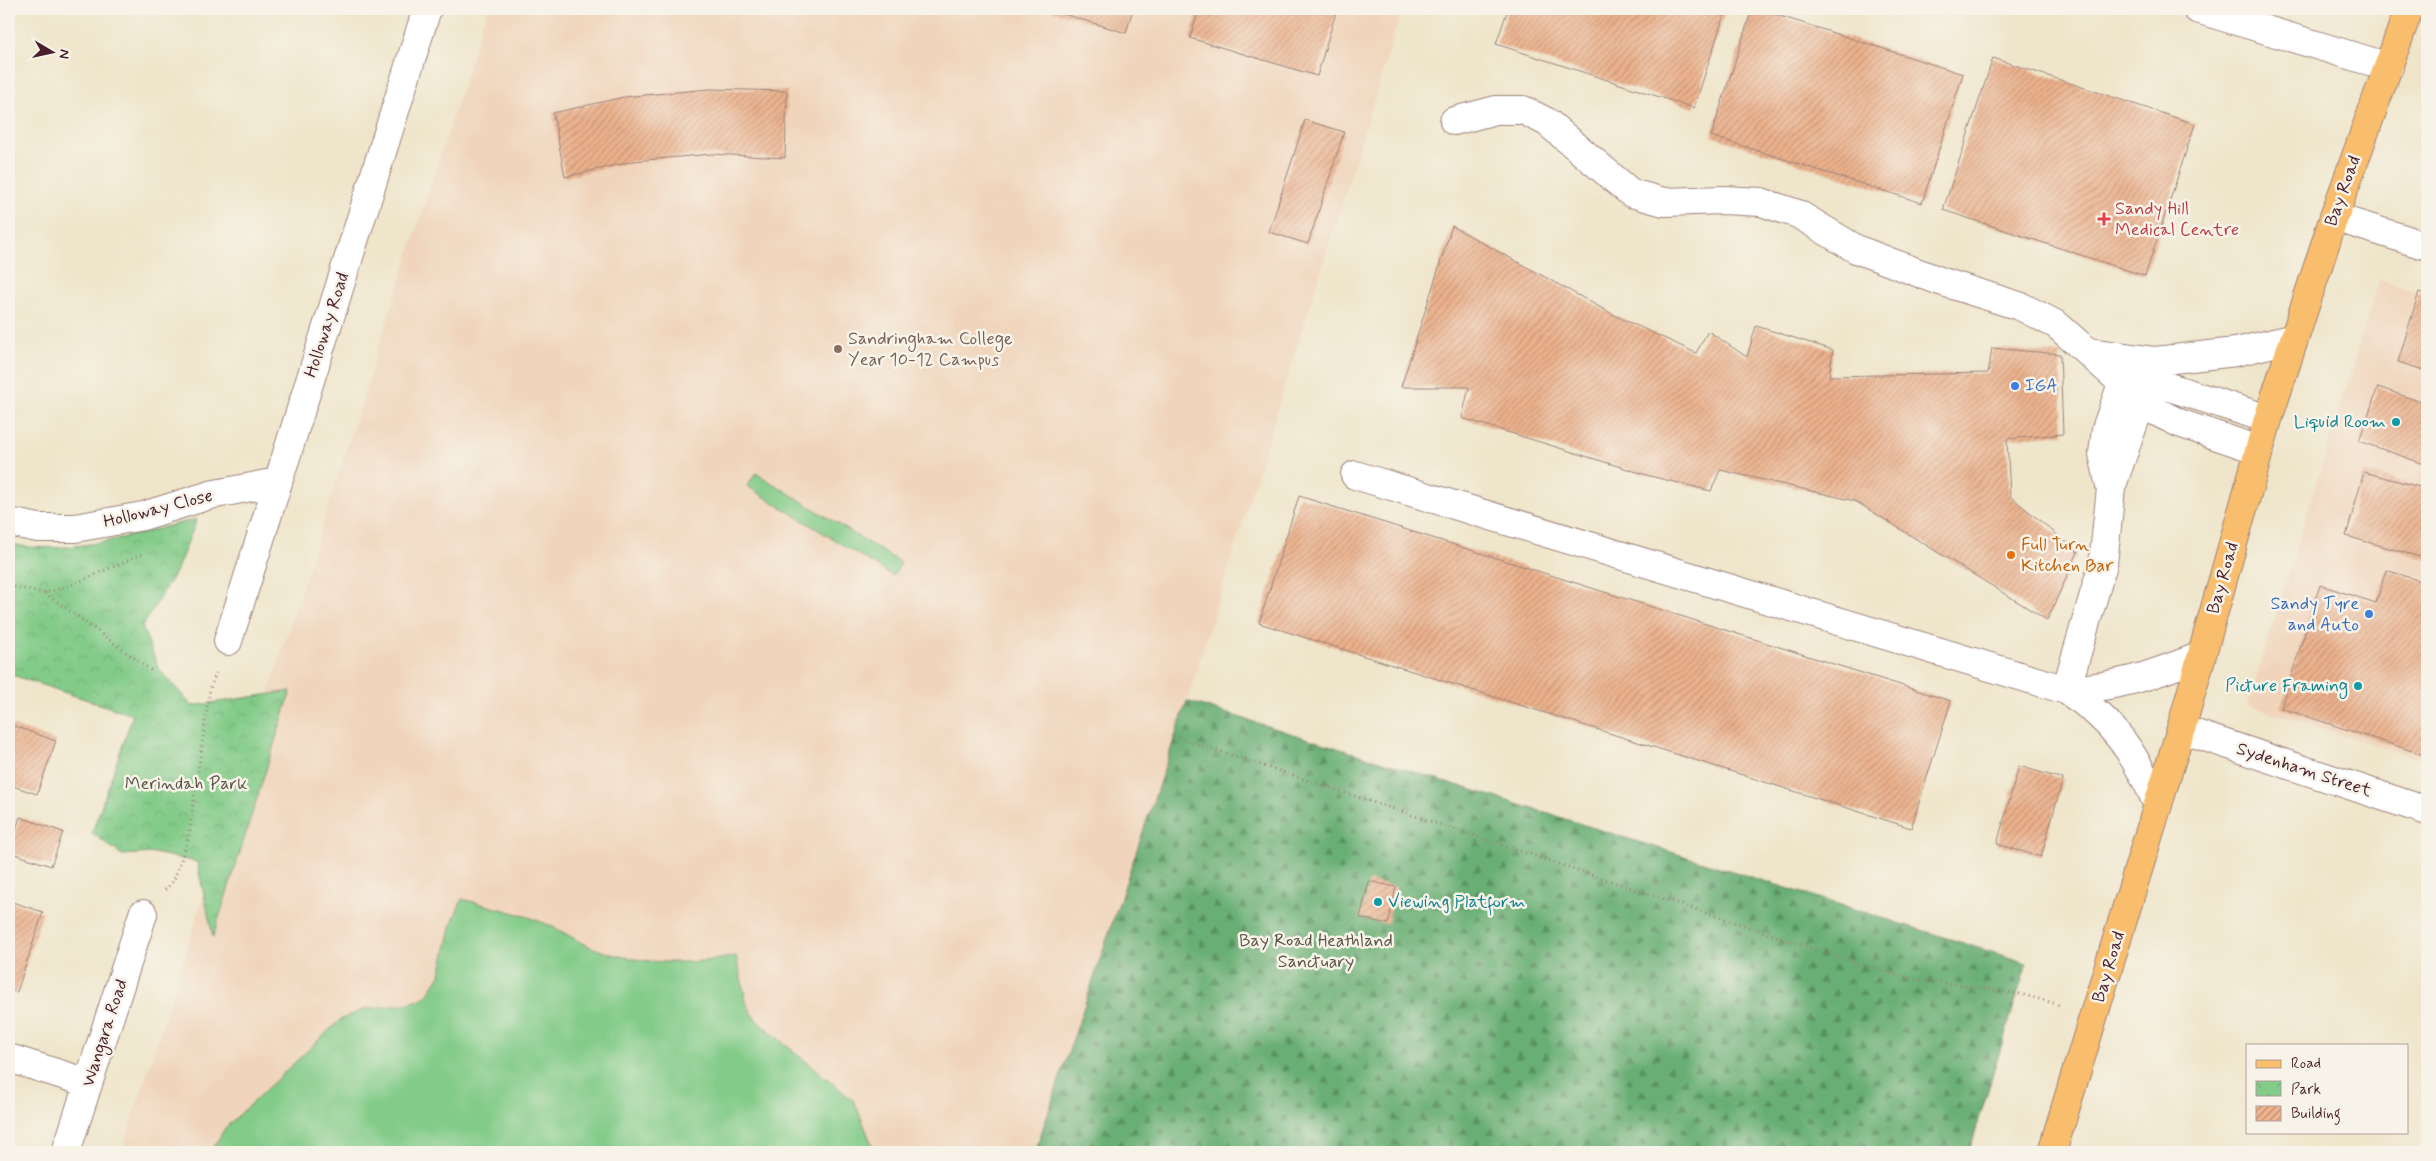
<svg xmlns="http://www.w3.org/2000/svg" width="2436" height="1161" viewBox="0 0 2436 1161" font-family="Mynerve,sans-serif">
	<defs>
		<pattern id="forest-firs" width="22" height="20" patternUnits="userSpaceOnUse" patternTransform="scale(1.25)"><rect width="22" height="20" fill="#69af74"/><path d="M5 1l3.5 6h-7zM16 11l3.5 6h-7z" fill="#588e5f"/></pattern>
		<pattern id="park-crowns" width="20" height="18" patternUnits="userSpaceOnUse" patternTransform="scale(1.25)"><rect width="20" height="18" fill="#82cb88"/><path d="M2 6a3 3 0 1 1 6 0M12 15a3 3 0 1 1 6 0" fill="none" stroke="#72ae76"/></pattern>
		<pattern id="building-hatch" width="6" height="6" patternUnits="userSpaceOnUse" patternTransform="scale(1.25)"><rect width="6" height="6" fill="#ecb28d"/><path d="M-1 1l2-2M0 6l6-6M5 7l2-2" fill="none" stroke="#c19073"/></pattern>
	</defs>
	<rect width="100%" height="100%" fill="#f7f3e8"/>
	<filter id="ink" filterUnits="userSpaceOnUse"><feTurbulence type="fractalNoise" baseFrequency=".02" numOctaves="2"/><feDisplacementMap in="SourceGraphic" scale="10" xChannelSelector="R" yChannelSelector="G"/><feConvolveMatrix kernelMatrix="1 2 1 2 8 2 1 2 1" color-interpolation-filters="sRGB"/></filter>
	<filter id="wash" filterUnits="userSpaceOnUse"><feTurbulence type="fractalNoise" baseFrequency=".0096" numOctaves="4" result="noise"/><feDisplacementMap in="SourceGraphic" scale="20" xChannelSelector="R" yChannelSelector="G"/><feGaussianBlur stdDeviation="1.12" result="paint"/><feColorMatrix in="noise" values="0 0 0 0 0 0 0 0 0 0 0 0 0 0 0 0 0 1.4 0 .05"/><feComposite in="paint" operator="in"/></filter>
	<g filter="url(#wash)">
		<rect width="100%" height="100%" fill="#efe5ca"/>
		<path fill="#f0d5bc" d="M487 9H1402L1187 701 1035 1152H122Z
			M2379 280 2427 295V761L2248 705Z"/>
		<path fill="url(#forest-firs)" stroke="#5a6750" d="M1187 701 2027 963 1969 1152H1035Z"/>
		<path fill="url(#park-crowns)" stroke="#66755a" d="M197 519 177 569 142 627 159 669 192 706 291 691 213 937 197 862 154 853 122 855 92 833 133 715 9 674V544C71 557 137 533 197 519Z"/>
		<path fill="#82cb88" stroke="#66755a" d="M756 473 901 563 893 576 747 486Z
			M462 899C491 907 522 913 549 925 562 931 574 939 586 945 632 965 688 966 736 956L747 1005 757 1021 854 1101 875 1152H211L225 1128 340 1020 363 1009 400 1005 416 1001 426 996 440 975 452 923Z"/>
		<g id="blocks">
			<path fill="url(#building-hatch)" d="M1047 9H1133L1126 33Z
				M1199 9H1337L1317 76 1190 38Z
				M1508 9H1726L1694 108 1496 44Z
				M1752 9H1758L1963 74 1922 203 1711 136Z
				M1993 58 2195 124 2145 276 1943 210Z
				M709 89 787 91 785 158 712 154 634 161 565 177 553 113 624 97Z
				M1305 120 1344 132 1308 244 1269 232Z
				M1452 226 1614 315 1696 353 1708 331 1747 357 1756 326 1833 350 1829 376 1988 373 1992 348 2060 354 2063 434 2007 439 2010 496 2078 552 2047 620 1855 501 1720 470 1711 491 1650 476 1462 418 1469 387H1401Z
				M2419 292 2427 295V371L2398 362Z
				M2378 387 2427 404V465L2359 441Z
				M2364 472 2427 489V559L2346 536Z
				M1299 496 1951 701 1911 828 1259 623Z
				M2386 570 2427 583V756L2281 708 2320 585 2376 603Z
				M9 724 56 741 37 794 9 785Z
				M2019 766 2063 779 2041 857 1997 844Z
				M20 817 63 832 51 866 9 852Z
				M1369 881 1396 887 1388 924 1360 918Z
				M9 901 43 912 17 992 9 990Z"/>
		</g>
	</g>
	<g filter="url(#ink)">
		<use href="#blocks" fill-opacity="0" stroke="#9c827a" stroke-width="1"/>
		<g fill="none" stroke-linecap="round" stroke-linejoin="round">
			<g stroke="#9c827a" stroke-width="30">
				<path id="minor" d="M2197 9 2389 67
					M1454 121 1496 110H1523L1547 122 1631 193 1664 202 1724 200 1761 202 1798 214 1856 249 1940 281 2022 307 2057 325 2153 410 2179 423 2259 450
					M2334 217 2427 246
					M2089 352 2155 361 2236 352 2294 338
					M2129 382 2160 384 2268 419
					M1355 475 2066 690 2103 564 2111 488 2148 383
					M2110 486 2103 454 2106 429 2123 381
					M9 522 38 528H75L143 516 210 495 277 482
					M228 641 427 9
					M2066 690C2114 720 2135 754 2158 805
					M2066 690C2120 687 2152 675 2201 656
					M2181 729 2427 811
					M9 1058 88 1083
					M66 1152 143 914"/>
			</g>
			<g stroke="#9c827a" stroke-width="30">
				<path id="major" d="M2052 1152 2181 729 2268 419 2334 217 2409 9"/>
			</g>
			<path stroke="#9c827a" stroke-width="3" stroke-dasharray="1 4" stroke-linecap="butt" d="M9 586 45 593 69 586 145 553
				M45 593 152 671
				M1174 736 1878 970C1894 974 1910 979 1927 981 1973 987 2017 990 2062 1006
				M165 890 174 880 188 840 210 689 216 673"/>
			<use href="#minor" stroke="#fff" stroke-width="28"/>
			<use href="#major" stroke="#f9be6d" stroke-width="28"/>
		</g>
	</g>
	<path fill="#e0444e" stroke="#f7f3e8" stroke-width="2" d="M2101.5 211.5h5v5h5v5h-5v5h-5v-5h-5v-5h5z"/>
	<circle fill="#8d6e63" stroke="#f7f3e8" stroke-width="2" cx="838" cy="349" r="5"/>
	<g fill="#3f7fe0" stroke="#f7f3e8" stroke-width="2">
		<circle cx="2015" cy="386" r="5"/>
		<circle cx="2369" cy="614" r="5"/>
	</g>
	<g fill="#0f9aa8" stroke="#f7f3e8" stroke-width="2">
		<circle cx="2396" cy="422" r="5"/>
		<circle cx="2358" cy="686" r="5"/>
		<circle cx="1378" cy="902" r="5"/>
	</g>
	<circle fill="#e8710a" stroke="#f7f3e8" stroke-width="2" cx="2011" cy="555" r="5"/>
	<g text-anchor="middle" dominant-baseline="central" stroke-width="5" stroke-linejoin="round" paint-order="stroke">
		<g font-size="18" fill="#4a1f2b" stroke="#f7f3e8">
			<text transform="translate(2343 191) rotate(-70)">Bay Road</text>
			<text transform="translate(327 325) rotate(-72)">Holloway Road</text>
			<text transform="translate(158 509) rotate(-14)">Holloway Close</text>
			<text transform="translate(2223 578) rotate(-74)">Bay Road</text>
			<text transform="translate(2304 770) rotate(18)">Sydenham Street</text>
			<text transform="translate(2109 967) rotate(-73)">Bay Road</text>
			<text transform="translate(105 1033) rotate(-72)">Wangara Road</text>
		</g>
		<g font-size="18" fill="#be3a42" stroke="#f7f3e8" text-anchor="start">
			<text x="2115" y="209">Sandy Hill<tspan x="2115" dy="21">Medical Centre</tspan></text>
		</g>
		<g font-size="18" fill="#785e54" stroke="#f7f3e8" text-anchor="start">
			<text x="848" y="339">Sandringham College<tspan x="848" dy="21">Year 10-12 Campus</tspan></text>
		</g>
		<g font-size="18" fill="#366cbe" stroke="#f7f3e8" text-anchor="start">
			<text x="2025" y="386">IGA</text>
			<text x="2359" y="604" text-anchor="end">Sandy Tyre<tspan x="2359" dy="21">and Auto</tspan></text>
		</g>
		<g font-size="18" fill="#0d838f" stroke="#f7f3e8" text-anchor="end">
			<text x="2386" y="422">Liquid Room</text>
			<text x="2348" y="686">Picture Framing</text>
			<text x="1388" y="902" text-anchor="start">Viewing Platform</text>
		</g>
		<g font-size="18" fill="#c56008" stroke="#f7f3e8" text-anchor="start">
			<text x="2021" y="545">Full Turn<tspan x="2021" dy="21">Kitchen Bar</tspan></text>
		</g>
		<g font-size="18" fill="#5b5347" stroke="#f7f3e8">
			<text x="186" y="784">Merindah Park</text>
			<text x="1316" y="941">Bay Road Heathland<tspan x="1316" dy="21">Sanctuary</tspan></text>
		</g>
	</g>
	<rect width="2436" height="1161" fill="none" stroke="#f7f3e8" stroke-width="30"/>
	<rect x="2246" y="1044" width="162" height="90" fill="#f7f3e8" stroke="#b29e9c"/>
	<rect x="2256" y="1060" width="25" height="8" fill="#f9be6d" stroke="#b29e9c"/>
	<text x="2291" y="1068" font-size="15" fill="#4a1f2b">Road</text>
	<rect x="2256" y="1081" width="25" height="15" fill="url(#park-crowns)" stroke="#b29e9c"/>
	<text x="2291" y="1094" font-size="15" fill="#4a1f2b">Park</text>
	<rect x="2256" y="1106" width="25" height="15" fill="url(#building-hatch)" stroke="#b29e9c"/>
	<text x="2291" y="1118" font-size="15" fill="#4a1f2b">Building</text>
	<g transform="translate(52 52) rotate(99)" stroke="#f7f3e8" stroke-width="4" paint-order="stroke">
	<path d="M0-4L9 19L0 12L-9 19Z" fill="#4a1f2b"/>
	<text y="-8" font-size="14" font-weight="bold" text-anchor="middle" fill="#4a1f2b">N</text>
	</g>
</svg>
